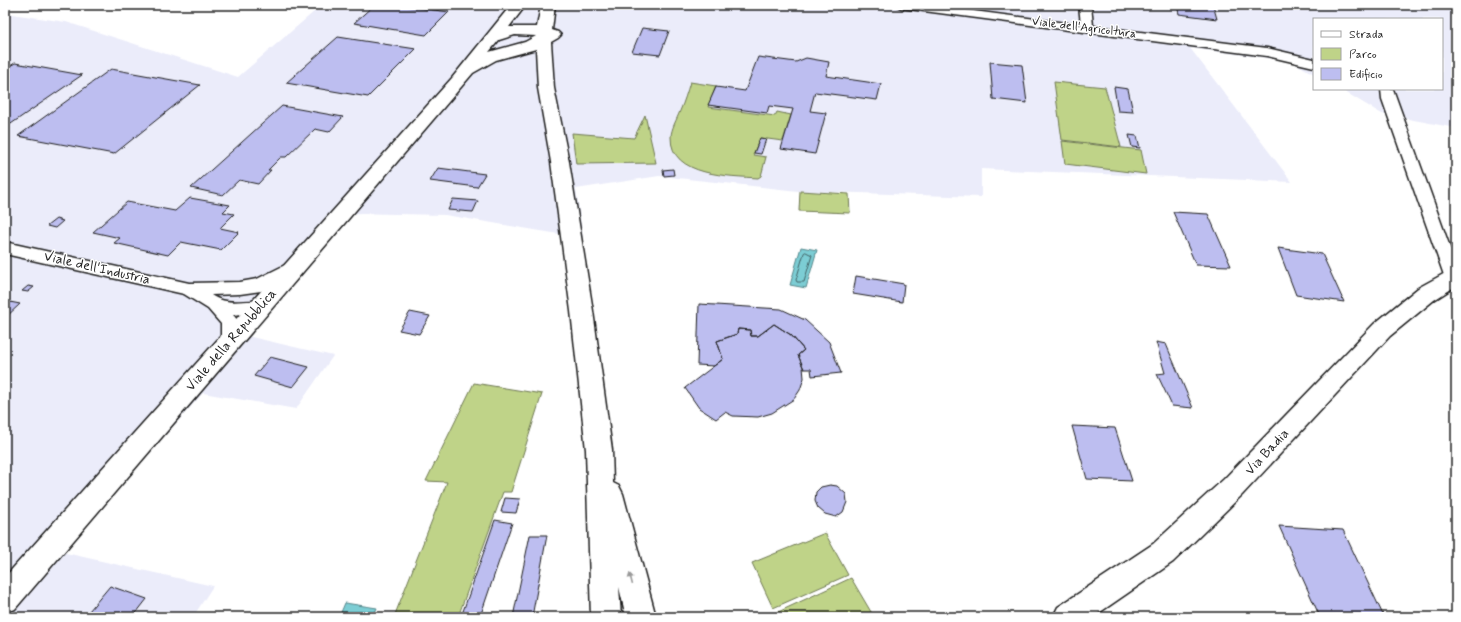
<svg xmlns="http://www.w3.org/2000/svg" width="1461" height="622" viewBox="0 0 1461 622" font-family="Mynerve,sans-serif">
	<rect width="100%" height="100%" fill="#fff"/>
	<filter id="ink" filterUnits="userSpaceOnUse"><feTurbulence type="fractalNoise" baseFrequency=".025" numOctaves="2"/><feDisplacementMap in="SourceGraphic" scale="8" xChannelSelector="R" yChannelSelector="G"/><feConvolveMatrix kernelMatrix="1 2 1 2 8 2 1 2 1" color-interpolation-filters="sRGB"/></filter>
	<g filter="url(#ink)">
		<path fill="#ebecfa" d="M322 5H1456V128L1382 114 1340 89H1442V19H1314V74L1291 61 1190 48 1292 182 981 169V197L798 191 659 176 576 189 583 238 445 215 348 213 243 335 333 356 296 409 203 393 61 552 213 586 193 617H5V13L66 22 238 77Z"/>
		<path fill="#bfd388" stroke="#6e7852" d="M690 82 716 86 708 107 775 116 777 112 791 115 783 141 760 138 753 155 766 157 761 176 758 178C731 176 670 177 671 137 671 129 677 119 680 111 684 102 687 92 690 82Z
			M1054 82 1105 87 1121 147 1062 140Z
			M645 115 656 163 576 164 572 133 634 138Z
			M1062 141 1141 150 1146 174 1065 164Z
			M800 191 849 194 850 213 799 211Z
			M474 383 542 394 511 492H503L458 617H394L447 482 426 481Z
			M825 533 848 575 773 608 752 563Z
			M851 578 874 617H778L776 613Z"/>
		<path fill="#7ccdd4" stroke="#56868a" d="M801 247 817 250 806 288 790 285Z
			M345 603 377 608 373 617H339Z"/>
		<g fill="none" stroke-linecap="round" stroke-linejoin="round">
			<path stroke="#426366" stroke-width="1" d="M806 252 812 255 804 282H797L796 280 804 253Z"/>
		</g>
		<path fill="#bdbef0" stroke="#1c1c1c" d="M374 5H396L449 12 426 35 354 23Z
			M1177 5H1213L1217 19 1179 14Z
			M642 28 669 31 660 55 632 52Z
			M338 37 416 49 368 97 286 83Z
			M758 57 796 62 806 58 829 62 826 76 881 84 877 100 815 92 810 111 826 113 815 154 781 149 793 109 769 106 767 113 708 105 716 87 745 91Z
			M990 62 1022 65 1027 103 993 99Z
			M15 63 82 75 5 128V69Z
			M111 69 200 85 114 154 18 136Z
			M1114 87 1128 89 1133 112 1118 111Z
			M282 106 343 117 329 132 315 129 286 157H281L268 170H271L258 184 239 180 223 195 191 188Z
			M1129 135 1137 136 1140 148 1132 147Z
			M760 138 766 139 761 154 754 153Z
			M438 168 485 174 477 187 430 181Z
			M673 169 674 175 664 176 663 170Z
			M190 198 230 205 223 212 234 214 220 228 239 232 221 250 181 242 168 255 114 243 120 238 93 232 127 202 175 211Z
			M453 199 478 201 473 212 448 210Z
			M1173 212 1208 214 1231 266 1196 265Z
			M56 219 63 221 55 228 47 226Z
			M1278 248 1322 254 1344 302 1296 295Z
			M856 276 904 284 902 302 853 294Z
			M28 286 34 287 28 292 22 291Z
			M10 302 20 304 5 318V306Z
			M699 304 781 309 805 320 829 342 841 373 812 376 811 369H804L798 355 804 350 791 335 774 324 758 336H751L750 330 738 329 737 334 717 341 723 359 714 366 697 365Z
			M410 312 430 316 419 334 399 330Z
			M774 324 791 335 804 350 798 355 803 367 804 378 800 390 794 399 772 413 758 417 733 416 725 412 716 419 699 408 685 388 723 359 717 341 737 334 738 329 750 330 751 336H758Z
			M1156 342 1166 344 1193 408 1172 406 1157 374 1165 373Z
			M270 357 309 367 293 387 254 376Z
			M1072 426 1115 428 1132 481 1087 479Z
			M830 485 837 486 846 494 847 502 843 512 836 517 825 514 818 508 815 501 816 492 821 487Z
			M505 498 520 499 516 513 501 512Z
			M495 520 512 523 480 617H461Z
			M1279 526 1343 530 1384 617H1320Z
			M530 535H547L532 617H513Z
			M110 586 147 599 133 617H84Z"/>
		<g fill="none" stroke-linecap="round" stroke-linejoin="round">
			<g stroke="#1c1c1c" stroke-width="3">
				<path id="street" d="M895 5H928L1081 25 1079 5H1091L1093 26 1267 48 1314 59V67L1267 56 901 8Z
					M1381 89H1393L1456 264V283L1447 282 1445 278 1382 99Z
					M5 242 189 283 240 282 257 279 291 262 297 264 299 268 297 272 261 291 240 294 211 295C231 308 247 297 266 303L268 307 266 311 233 315C241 322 241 337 236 346L230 348 224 346 221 341V324L208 309 184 294 5 254Z"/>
			</g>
			<g stroke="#1c1c1c" stroke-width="3">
				<path id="secondary" d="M511 5H526L509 27H537L541 5H555L552 30 558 32 561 35 558 38 551 42 554 88 569 162 593 311 612 450 613 483 619 486 623 494 656 617H626L619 587 621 617H591L586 450 571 311 551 162 538 88 536 49 496 60 473 73 15 609 5 613V577L452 78ZM515 35 536 36 525 42 489 52 499 40Z
					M1456 268V286L1434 300 1390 336 1242 495 1173 562 1093 617H1053L1058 607 1153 544 1224 479 1374 324 1418 288 1449 271Z"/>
			</g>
			<use href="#street" fill="#fff" fill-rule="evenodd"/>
			<use href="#secondary" fill="#fff" fill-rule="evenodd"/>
		</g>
		<defs><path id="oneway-solid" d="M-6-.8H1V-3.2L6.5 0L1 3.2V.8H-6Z"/></defs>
		<use fill="#999" href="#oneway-solid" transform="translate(631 579) rotate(-104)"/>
	</g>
	<g text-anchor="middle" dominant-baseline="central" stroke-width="3" stroke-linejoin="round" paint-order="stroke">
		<g font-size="12" fill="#1c1c1c" stroke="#fff">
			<text transform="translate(1084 28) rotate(7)">Viale dell'Agricoltura</text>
		</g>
		<g font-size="14" fill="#1c1c1c" stroke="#fff">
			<text transform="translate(97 268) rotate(13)">Viale dell'Industria</text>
			<text transform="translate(231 340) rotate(-49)">Viale della Repubblica</text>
			<text transform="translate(1267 452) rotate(-47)">Via Badia</text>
		</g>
	</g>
	<rect width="1461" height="622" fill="none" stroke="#fff" stroke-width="20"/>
	<rect x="10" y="10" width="1441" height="602" fill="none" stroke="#1c1c1c" stroke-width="1.5" filter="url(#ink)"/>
	<rect x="1313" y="18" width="130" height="72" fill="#ffffff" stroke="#a4a4a4"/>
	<rect x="1321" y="31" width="20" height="6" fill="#ffffff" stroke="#a4a4a4"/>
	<text x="1349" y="38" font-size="12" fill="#1c1c1c">Strada</text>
	<rect x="1321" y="48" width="20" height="12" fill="#bfd388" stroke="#a4a4a4"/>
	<text x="1349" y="58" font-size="12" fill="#1c1c1c">Parco</text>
	<rect x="1321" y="68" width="20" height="12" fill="#bdbef0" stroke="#a4a4a4"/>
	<text x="1349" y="78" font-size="12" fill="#1c1c1c">Edificio</text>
</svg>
